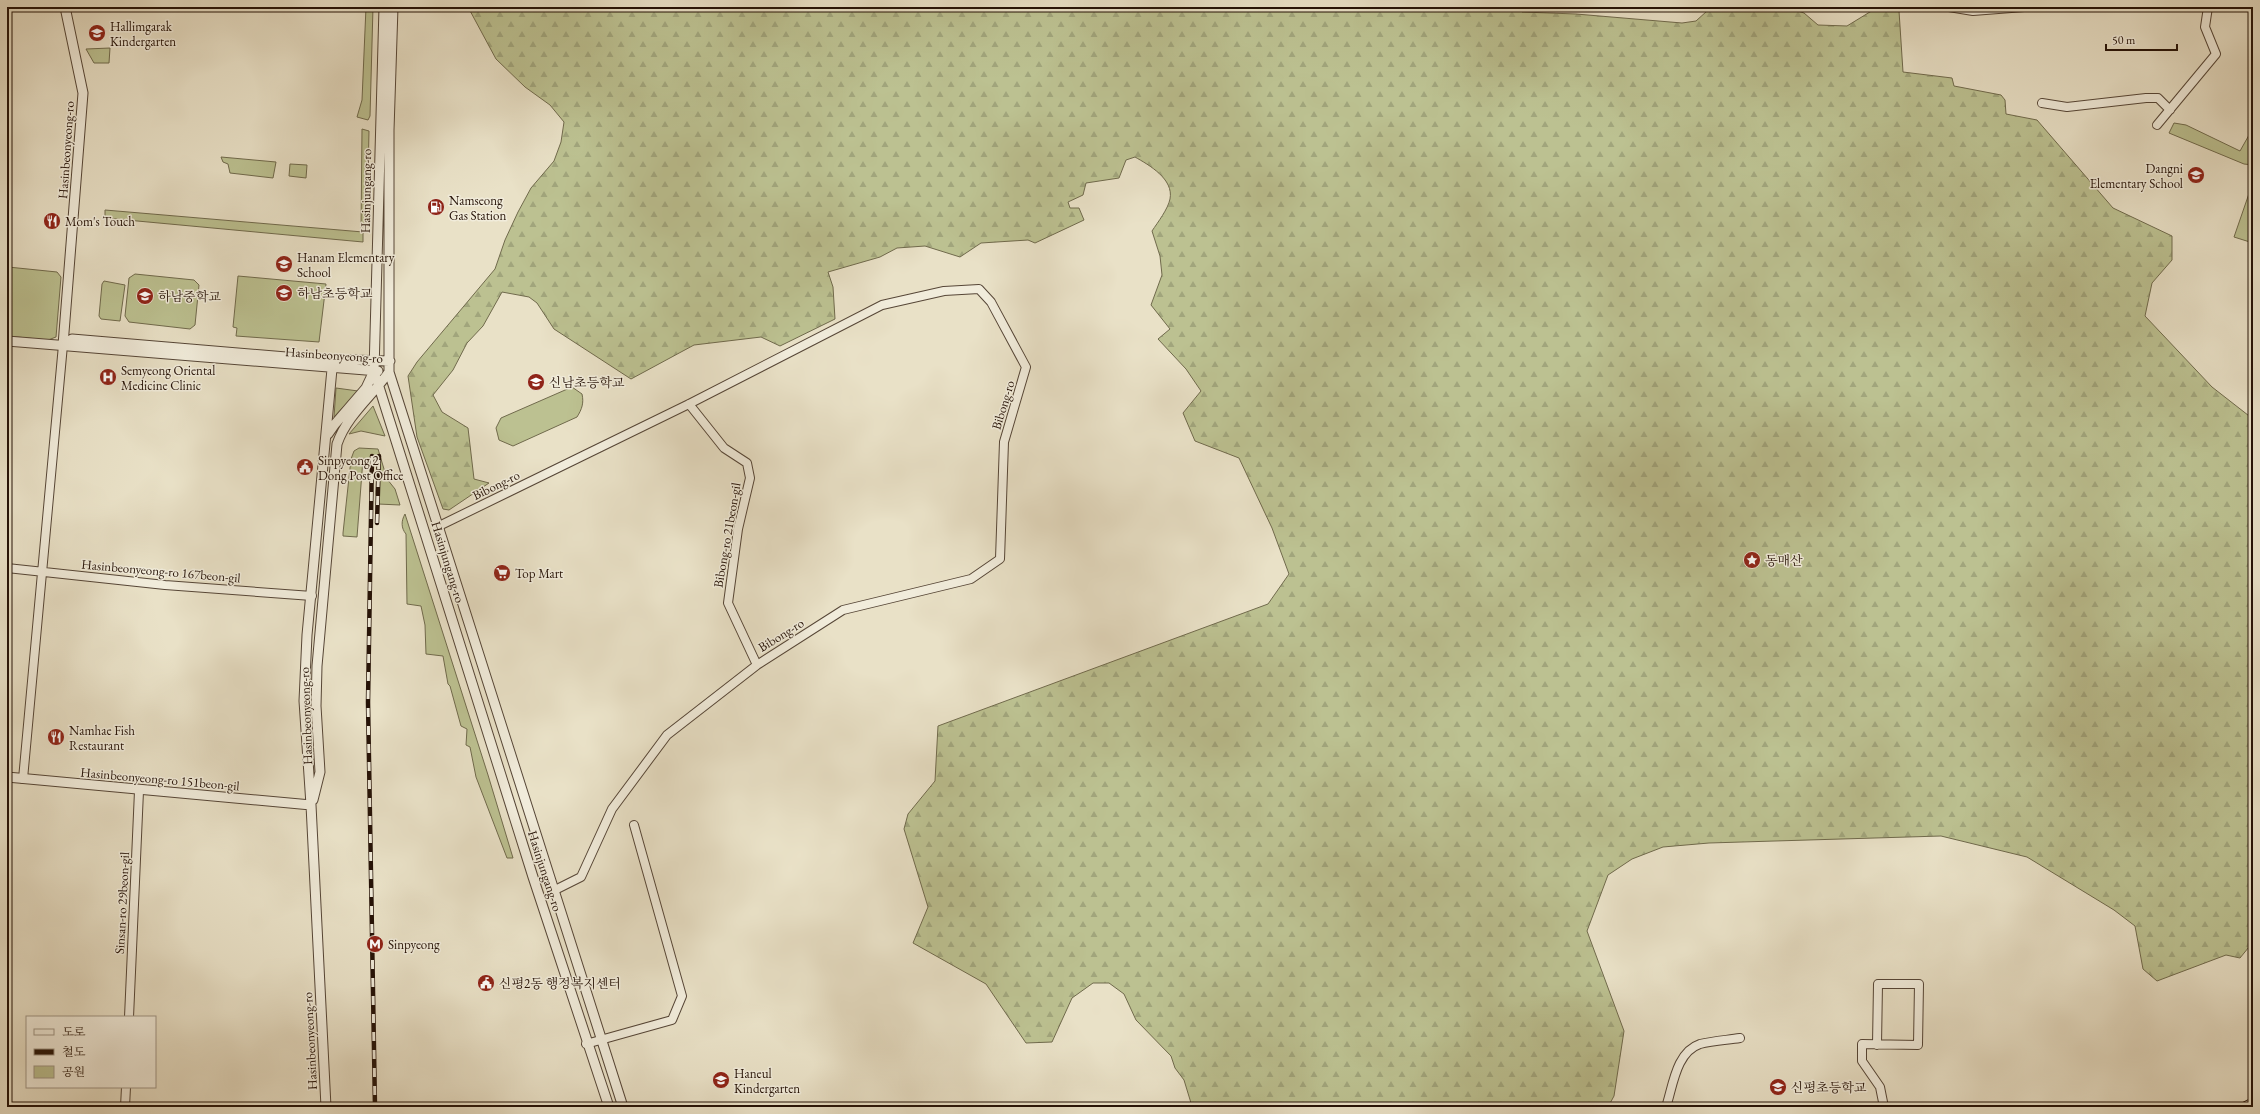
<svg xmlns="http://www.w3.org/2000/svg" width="2260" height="1114" viewBox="0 0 2260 1114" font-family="'EB Garamond','Noto Serif KR',serif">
	<defs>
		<pattern id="forest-firs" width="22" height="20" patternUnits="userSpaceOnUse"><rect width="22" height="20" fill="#bcc191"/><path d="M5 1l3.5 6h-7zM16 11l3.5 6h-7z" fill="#a1a57c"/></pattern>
	</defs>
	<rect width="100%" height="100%" fill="#e9e1c7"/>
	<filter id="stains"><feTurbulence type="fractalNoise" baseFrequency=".005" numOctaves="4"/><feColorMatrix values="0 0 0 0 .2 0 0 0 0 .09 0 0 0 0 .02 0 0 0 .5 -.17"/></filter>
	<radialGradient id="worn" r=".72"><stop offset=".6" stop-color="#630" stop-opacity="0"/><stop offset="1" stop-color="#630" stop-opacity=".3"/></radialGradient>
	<path fill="#bcc191" stroke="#706a4c" d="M366 7H373L370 116 368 120 357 117 362 100Z
		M110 48 109 63H94L86 49Z
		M2174 123 2186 125 2240 151 2253 128V165L2244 164 2169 133Z
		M362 129 369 131 367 220 361 230Z
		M221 157 276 162 273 178 230 173 228 164 223 162Z
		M290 164 307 165 306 178 289 176Z
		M2253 182V243L2234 237Z
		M105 210 363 232V242L105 218Z
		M8 267 57 272 61 277 56 337 48 340 7 336Z
		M135 274 194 280 199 285 195 325 190 329 129 322 125 316 129 278Z
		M238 276 326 284 319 342 236 336 237 328 233 327Z
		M104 281 125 285 120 321 101 319 99 316 102 284Z
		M572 387 582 394C584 403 582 409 577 417L513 446 499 440 496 428 501 418Z
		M336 388 358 391 334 417Z
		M373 406 385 436 361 431 349 434Z
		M359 448 378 449 387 479 395 489 400 505 378 504 376 494 377 460 363 459 357 537 343 536V533L351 459 354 451Z
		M405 514 488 775 513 858H507L476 777 470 747 466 745 467 729 461 726 450 686 448 684 443 656 426 654 425 625 421 606 407 604 406 534C401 528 401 521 405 514Z"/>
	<path fill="url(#forest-firs)" stroke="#706a4c" d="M468 7H1519L1522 12 1576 14 1682 23 1696 21 1707 11V7H1785L1804 13 1818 25 1847 26 1878 7H1892L1899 11 1903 72 1952 78 1954 86 2001 95 2005 100 2006 114 2037 120 2113 208 2172 236V260L2152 283 2145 316 2212 387 2253 419V942L2240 958 2226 955 2157 981 2143 969 2135 926 2114 910 2027 857 1941 836 1709 843 1663 847 1632 859 1608 875 1587 931 1624 1031 1614 1096 1608 1107H1200L1191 1103 1184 1080 1175 1068 1171 1056 1136 1020 1124 994 1109 983H1093L1072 998 1052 1042 1026 1043 986 984 913 943 928 907 904 829 908 814 935 781 938 726 1268 604 1289 574 1272 528 1239 458 1195 441 1183 413 1201 391 1186 369 1158 339 1170 329 1151 305 1162 275 1160 256 1152 231C1158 222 1168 209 1170 199 1174 179 1149 165 1135 157L1126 160 1119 178 1086 183 1083 195 1068 202 1070 208H1079L1084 220 1035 243 1028 240 981 243 960 257 925 246 897 248 880 257 828 272 833 287 835 319 780 346 761 337 694 345 631 379 554 329 537 303 529 297 502 292 483 326 467 343 453 370 433 395 442 412 468 428 474 479 489 483 449 510 443 509 417 437 408 376 417 362 495 269 505 240 518 212 531 188 554 161 561 142 564 122 550 105 525 87 496 59Z"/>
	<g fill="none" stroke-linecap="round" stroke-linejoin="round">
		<g stroke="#564637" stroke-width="10">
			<path id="minor" d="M1949 7 1973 11 2024 7
				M2042 103 2067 107 2146 98H2158L2170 110
				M2157 125 2216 54 2205 27 2208 7
				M689 404 724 448 747 463 750 478 738 529 728 603 757 665
				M437 527 689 404 882 305 944 291 979 289 991 302 1026 367 1004 442 1000 559 971 579 843 610 757 665 667 735 612 809 581 877 555 890
				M7 568 165 585 312 596
				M23 779 63 345
				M129 1017 139 791
				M586 1044 672 1020 682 996 634 825
				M1877 1045 1878 984H1919L1918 1045 1862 1044V1061L1880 1087 1884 1107
				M125 1107 126 1087
				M1666 1107C1673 1086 1676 1052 1700 1044 1713 1041 1727 1040 1740 1038"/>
		</g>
		<g stroke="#564637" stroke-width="11">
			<path id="tertiary" d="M384 7 374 371 533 877 609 1107
				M393 7 389 130V372L623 1107
				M7 341 378 371
				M63 345 83 93 65 7
				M63 345 72 339 310 359 390 361
				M328 434 335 424 366 388 374 371
				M7 777 311 805
				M313 800 320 772 316 706 317 666 337 444C347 415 372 396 389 372
				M326 1107 311 805 304 701 307 635 332 369"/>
		</g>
		<g stroke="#251207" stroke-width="13">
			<path id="secondary" d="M2247 1107 2253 1104"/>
		</g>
		<use href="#minor" stroke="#f1ecdb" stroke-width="8"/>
		<use href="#tertiary" stroke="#f1ecdb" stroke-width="9"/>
		<use href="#secondary" stroke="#f1ecdb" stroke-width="11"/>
		<g stroke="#251207" stroke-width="4.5">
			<path id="rail" d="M372 456 368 702 375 1107
				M377 523 379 456"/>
		</g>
		<use href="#rail" stroke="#f1ecdb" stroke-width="3" stroke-dasharray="9" stroke-linecap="butt"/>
	</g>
	<defs>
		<g id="school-disc" transform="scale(0.9)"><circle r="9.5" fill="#8f2418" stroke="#f1ecdb"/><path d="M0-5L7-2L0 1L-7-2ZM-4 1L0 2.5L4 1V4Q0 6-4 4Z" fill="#fff"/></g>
		<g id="fuel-disc" transform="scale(0.9)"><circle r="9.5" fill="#8f2418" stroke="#f1ecdb"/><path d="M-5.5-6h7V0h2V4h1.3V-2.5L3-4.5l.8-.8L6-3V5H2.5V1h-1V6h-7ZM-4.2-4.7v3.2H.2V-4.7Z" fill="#fff"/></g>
		<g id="restaurant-disc" transform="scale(0.9)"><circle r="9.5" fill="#8f2418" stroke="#f1ecdb"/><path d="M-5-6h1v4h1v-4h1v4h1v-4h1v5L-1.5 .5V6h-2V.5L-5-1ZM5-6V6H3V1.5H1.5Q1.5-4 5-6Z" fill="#fff"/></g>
		<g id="hospital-disc" transform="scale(0.9)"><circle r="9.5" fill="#8f2418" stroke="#f1ecdb"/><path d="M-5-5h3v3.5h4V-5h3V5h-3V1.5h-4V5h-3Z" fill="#fff"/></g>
		<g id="civic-disc" transform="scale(0.9)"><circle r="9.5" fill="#8f2418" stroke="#f1ecdb"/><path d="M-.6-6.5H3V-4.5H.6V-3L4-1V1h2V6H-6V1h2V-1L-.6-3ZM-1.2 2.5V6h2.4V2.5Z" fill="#fff"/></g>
		<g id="sight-disc" transform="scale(0.9)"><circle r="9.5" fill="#8f2418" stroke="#f1ecdb"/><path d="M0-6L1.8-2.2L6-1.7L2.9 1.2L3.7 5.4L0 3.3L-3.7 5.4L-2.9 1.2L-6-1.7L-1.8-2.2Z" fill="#fff"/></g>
		<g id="supermarket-disc" transform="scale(0.9)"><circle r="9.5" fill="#8f2418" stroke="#f1ecdb"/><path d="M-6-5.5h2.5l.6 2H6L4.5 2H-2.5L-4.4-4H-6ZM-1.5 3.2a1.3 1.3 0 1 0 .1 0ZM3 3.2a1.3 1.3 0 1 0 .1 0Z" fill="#fff"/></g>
		<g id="metro-disc" transform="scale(0.9)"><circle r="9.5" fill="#8f2418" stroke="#f1ecdb"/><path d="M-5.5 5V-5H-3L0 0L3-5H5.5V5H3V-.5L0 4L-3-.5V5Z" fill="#fff"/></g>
	</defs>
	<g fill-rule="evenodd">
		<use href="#school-disc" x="97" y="33"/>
		<use href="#school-disc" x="2196" y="175"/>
		<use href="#fuel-disc" x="436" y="207"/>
		<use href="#restaurant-disc" x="52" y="221"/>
		<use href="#school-disc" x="284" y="264"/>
		<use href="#school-disc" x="284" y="293"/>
		<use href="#school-disc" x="145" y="296"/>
		<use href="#hospital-disc" x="108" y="377"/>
		<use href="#school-disc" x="536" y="382"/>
		<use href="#civic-disc" x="305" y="467"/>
		<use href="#sight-disc" x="1752" y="560"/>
		<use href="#supermarket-disc" x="502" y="573"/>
		<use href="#restaurant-disc" x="56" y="737"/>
		<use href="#metro-disc" x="375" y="944"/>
		<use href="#civic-disc" x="486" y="983"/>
		<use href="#school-disc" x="721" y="1080"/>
		<use href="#school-disc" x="1778" y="1087"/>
	</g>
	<g text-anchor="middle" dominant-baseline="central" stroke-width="3" stroke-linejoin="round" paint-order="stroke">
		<g font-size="13" fill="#251207" stroke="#f1ecdb" text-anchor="start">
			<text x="110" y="26">Hallimgarak<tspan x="110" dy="15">Kindergarten</tspan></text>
			<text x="2183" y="168" text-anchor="end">Dangni<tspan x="2183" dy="15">Elementary School</tspan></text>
			<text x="449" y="200">Namseong<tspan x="449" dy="15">Gas Station</tspan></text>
			<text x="65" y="221">Mom's Touch</text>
			<text x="297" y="257">Hanam Elementary<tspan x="297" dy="15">School</tspan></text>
			<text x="297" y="293">하남초등학교</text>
			<text x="158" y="296">하남중학교</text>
			<text x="121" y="370">Semyeong Oriental<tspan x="121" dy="15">Medicine Clinic</tspan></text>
			<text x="549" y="382">신남초등학교</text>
			<text x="318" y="460">Sinpyeong 2<tspan x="318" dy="15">Dong Post Office</tspan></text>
			<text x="1765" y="560">동매산</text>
			<text x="515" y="573">Top Mart</text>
			<text x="69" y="730">Namhae Fish<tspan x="69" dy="15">Restaurant</tspan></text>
			<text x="388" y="944">Sinpyeong</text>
			<text x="499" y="983">신평2동 행정복지센터</text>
			<text x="734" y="1073">Haneul<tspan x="734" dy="15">Kindergarten</tspan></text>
			<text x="1791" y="1087">신평초등학교</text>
		</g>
		<g font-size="13" fill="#251207" stroke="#f1ecdb">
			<text transform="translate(66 150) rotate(-86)">Hasinbeonyeong-ro</text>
			<text transform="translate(366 191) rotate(-89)">Hasinjungang-ro</text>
			<text transform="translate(334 355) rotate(4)">Hasinbeonyeong-ro</text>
			<text transform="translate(1003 405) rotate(-73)">Bibong-ro</text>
			<text transform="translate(496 485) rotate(-26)">Bibong-ro</text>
			<text transform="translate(727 535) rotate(-80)">Bibong-ro 21beon-gil</text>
			<text transform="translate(448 562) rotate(73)">Hasinjungang-ro</text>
			<text transform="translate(161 571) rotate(5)">Hasinbeonyeong-ro 167beon-gil</text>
			<text transform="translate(781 635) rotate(-32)">Bibong-ro</text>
			<text transform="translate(306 716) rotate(-92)">Hasinbeonyeong-ro</text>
			<text transform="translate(160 779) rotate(5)">Hasinbeonyeong-ro 151beon-gil</text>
			<text transform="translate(545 871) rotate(72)">Hasinjungang-ro</text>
			<text transform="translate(122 903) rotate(-87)">Sinsan-ro 29beon-gil</text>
			<text transform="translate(310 1041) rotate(-93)">Hasinbeonyeong-ro</text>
		</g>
	</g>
	<rect width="2260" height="1114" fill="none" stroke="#e9e1c7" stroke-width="24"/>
	<rect x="8" y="8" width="2244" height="1098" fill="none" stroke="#251207" stroke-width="2"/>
	<rect x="12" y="12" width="2236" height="1090" fill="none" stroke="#251207"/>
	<rect x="26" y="1016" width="130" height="72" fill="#f1ecdb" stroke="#9f9586"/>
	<rect x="34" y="1029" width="20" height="6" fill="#f1ecdb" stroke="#9f9586"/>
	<text x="62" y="1036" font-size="12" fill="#251207">도로</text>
	<rect x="34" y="1049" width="20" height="6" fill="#251207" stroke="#9f9586"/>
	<text x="62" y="1056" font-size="12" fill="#251207">철도</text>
	<rect x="34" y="1066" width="20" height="12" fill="#bcc191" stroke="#9f9586"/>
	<text x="62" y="1076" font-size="12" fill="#251207">공원</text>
	<path d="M2106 44v6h71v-6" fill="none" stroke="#251207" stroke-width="2"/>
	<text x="2112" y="44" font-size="12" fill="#251207" stroke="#f1ecdb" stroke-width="3" paint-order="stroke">50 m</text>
	<rect width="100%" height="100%" filter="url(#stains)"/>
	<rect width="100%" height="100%" fill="url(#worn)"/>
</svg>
